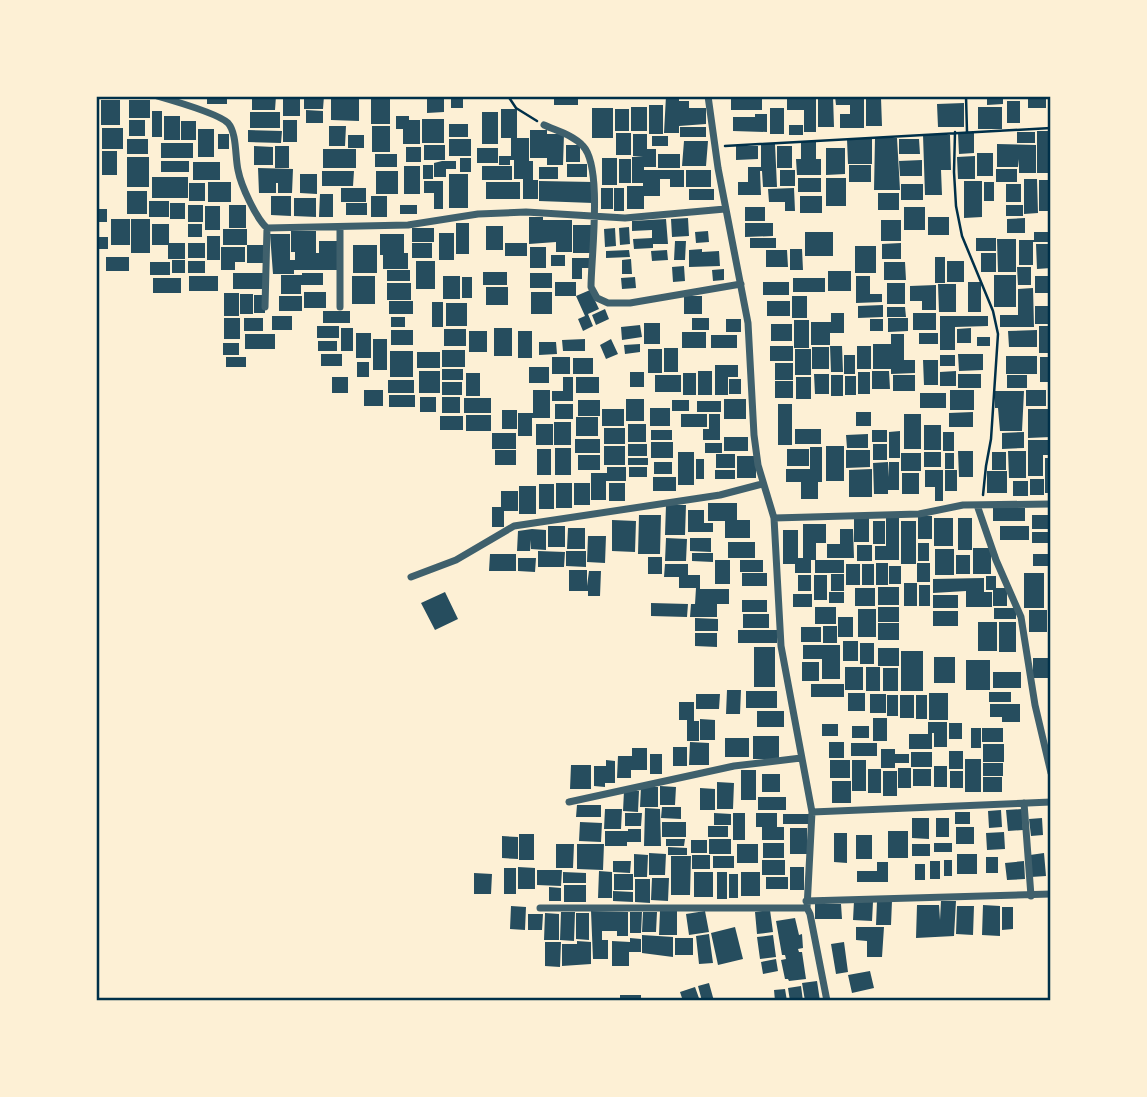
<svg xmlns="http://www.w3.org/2000/svg" width="1147" height="1097" viewBox="0 0 1147 1097" font-family="Helvetica,sans-serif">
	<rect width="100%" height="100%" fill="#fdf0d5"/>
	<path fill="#264d5e" d="M207 96H227V104H207Z
		M252 96H276L275 110H252Z
		M283 96H300V116H283Z
		M304 96H324L323 109H304Z
		M427 96H444V112L427 113Z
		M451 96H463V108H451Z
		M554 96H578V105H554Z
		M666 96H679V101H689V108H706V124L679 126V133H664Z
		M731 96H762V110H731Z
		M818 96H833L834 127H818Z
		M835 96H864V128H840V114H850V105H836Z
		M987 96H1003V104L987 105Z
		M1028 96H1046V108H1028Z
		M787 98H816V132H804V110H787Z
		M866 98H881L882 126H866Z
		M331 99H359V121L331 120Z
		M371 99H390V124H371Z
		M101 100H120V125H101Z
		M129 100H150V118H129Z
		M1007 101H1020V123H1007Z
		M964 103V127H938L937 104Z
		M649 105H663V134H649Z
		M631 107H647V131H631Z
		M978 107H1002V129H978Z
		M592 108H613V138H592Z
		M770 108H784V134H770Z
		M501 109H517V138H529V161H533V180H538V199H523V179H514V160H510V165H499V156H511V138H501Z
		M615 109H629V131H615Z
		M306 110 323 111V123H306Z
		M152 111H162V137H152Z
		M250 112H280V128H250Z
		M482 112H498V144H482Z
		M755 114H767V132L733 131V117H755Z
		M164 116H180V140H164Z
		M396 116H409V120H420V144H403V129H396Z
		M422 119H444V143H422Z
		M129 120H145V136H129Z
		M283 120H297V142H283Z
		M181 121H196V140H181Z
		M449 124H468V137H449Z
		M789 125H803V135H789Z
		M329 126H346L345 146H329Z
		M372 126H390V152H372Z
		M680 127H706V137H680Z
		M102 128H123V149H102Z
		M198 129H214V157H198Z
		M248 130 282 131 281 143 248 142Z
		M530 130H547V134H564L563 165H547V158H530Z
		M1037 131H1051V173H1037Z
		M1017 132H1035V143H1017Z
		M616 133H631V155H616Z
		M958 133H974V153L959 154Z
		M218 134H229V149H218Z
		M633 134H647V149H656V167H644V170H684V187H670V179H660V196H644V209H627V186H643V183H632V157H643L633 156Z
		M348 135H364V148H348Z
		M923 135H950L951 170H941L942 195H925Z
		M652 136H668V146H652Z
		M875 138H897L900 190H874Z
		M127 139H148V154H127Z
		M449 139H471V156H449Z
		M847 139H872V164H848Z
		M899 139H919L920 154H899Z
		M684 141H708L706 166H682Z
		M801 142H816V159H821V175H797L796 159H801Z
		M161 143H193V158H161Z
		M761 144H775L777 187H763L762 171H760L761 195H738V182H748V167H761Z
		M997 144 1036 145V173H1019V159L1018 167H997Z
		M424 145H445V160H424Z
		M566 145H580V162H566Z
		M254 146 273 147V165H254Z
		M275 146H289V168H275Z
		M736 146H758V159L736 160Z
		M777 146H792V168H777Z
		M406 147H421V162H406Z
		M477 148H498V163H477Z
		M826 148H845V174L826 175Z
		M323 149H356V168H323Z
		M102 151H117V175H102Z
		M977 153H993V176H977Z
		M375 154H397V167H375Z
		M658 154H680V168H658Z
		M975 156V179H958L957 157Z
		M127 157H149V187H127Z
		M460 158H471V172H460Z
		M602 158H617V185H602Z
		M619 159H631V183H619Z
		M922 160V176H900L899 161Z
		M161 161H189V172H161Z
		M442 161H456V169H446V177H434V163Z
		M193 162H220V180H193Z
		M567 164H587V177H567Z
		M423 165H433V179H423Z
		M849 165H871V182H849Z
		M404 166H420V194H404Z
		M482 166H512V180H482Z
		M539 167H558V179H539Z
		M258 168 293 169 292 193H278V183H276V193H259Z
		M996 169H1017V182H996Z
		M686 170H711V187H686Z
		M780 170H795V186H780Z
		M322 171H354L353 186H322Z
		M376 171H398V194H376Z
		M300 174H317V194L300 193Z
		M449 174H468V208H449Z
		M152 177H188V198H152Z
		M798 178H821V192H798Z
		M826 178H846V206H826Z
		M1024 179H1037L1038 213 1024 214Z
		M1039 180H1051V211H1039Z
		M424 181H443V209H434V193H424Z
		M539 181 593 182V203L539 201Z
		M964 181H982V217L964 218Z
		M208 182H231V202H208Z
		M486 182H520V199H486Z
		M984 182H994V201H984Z
		M189 183H205V201H189Z
		M901 184H923V200H901Z
		M1006 184H1021V202H1006Z
		M341 188H366V202H341Z
		M601 188H613V209H601Z
		M614 188H624V211H614Z
		M794 188 795 211H785V202H769L768 189Z
		M689 189H714V200H689Z
		M127 191H147V214H127Z
		M878 193H899V210H878Z
		M320 194H333V217H319Z
		M271 196H291V216L271 215Z
		M371 196H387V217H371Z
		M800 196H822V213H800Z
		M294 198H316V217L294 216Z
		M149 201H169V217H149Z
		M170 203H185V219H170Z
		M346 203H367V215H346Z
		M188 205H203V222H188Z
		M229 205H246V228H229Z
		M400 205H417V214H400Z
		M1006 205H1023V216H1006Z
		M205 206H220V230H205Z
		M745 207H765V221H745Z
		M904 207H925V230H904Z
		M96 209H107V222H96Z
		M529 217H543V220H572V252H556V242L529 244Z
		M928 217H949V235H928Z
		M688 218 689 236 672 237 671 219Z
		M1025 218V233H1007V219Z
		M111 219H130V245H111Z
		M131 219H150V253H131Z
		M666 219 668 244H653V248L634 249 633 239 652 238V230L632 231V221Z
		M881 220H901V241H881Z
		M456 223H469V254H456Z
		M745 223H773V236L745 237Z
		M152 224H169V243H185V259H168V245H152Z
		M188 224H202V237H188Z
		M573 225H591V253H573Z
		M486 226H503V250H486Z
		M629 227 630 244 620 245 619 228Z
		M412 228H434V242H412Z
		M615 228 616 246 605 247 604 229Z
		M223 229H247V245H266V263H247V245H223Z
		M291 231H316V253H319V241H340V270H294V274H273L270 234H290V260H295V252H291Z
		M708 231 709 242 696 243 695 232Z
		M805 232H833V256H805Z
		M1034 232H1051V242H1033V265H1019V240H1034Z
		M439 233H454V260H439Z
		M380 234H404V253H408V269H383V255H380Z
		M207 236H220V260H207Z
		M96 237H108V249H96Z
		M750 238H776V248H750Z
		M976 238H996V251H976Z
		M997 239H1016V272H998Z
		M675 241H686L685 260H674Z
		M188 243H205V258H188Z
		M412 243H432V258H412Z
		M505 243H527V256H505Z
		M901 243V259H882V244Z
		M1036 244H1051V268L1037 269Z
		M353 245H377V273H353Z
		M855 246H876V273H855Z
		M221 247H245V262H235V270H221Z
		M530 247H546V268H530Z
		M702 249V252L719 251 720 266 689 267V250Z
		M790 249H802L803 270H790Z
		M629 250 630 257 606 258V251Z
		M667 250 668 260 652 261 651 251Z
		M766 250H787L788 267H766Z
		M981 253H996V272H981Z
		M551 255H565V266H551Z
		M106 257H129V271H106Z
		M935 257H945V283H935Z
		M572 258H590V268H582V279H572Z
		M631 259 632 274H622V260Z
		M172 260H185V273H172Z
		M188 261H205V273H188Z
		M416 261H435V289H416Z
		M947 261H964V282H947Z
		M150 262H170V275H150Z
		M884 262H905L906 280H884Z
		M684 266 685 281 673 282 672 267Z
		M1017 267H1031V285H1018Z
		M724 269V280L713 281 712 270Z
		M387 270H410V281H387Z
		M828 271H851V291H828Z
		M483 272H507V285H483Z
		M233 273H265V289H233Z
		M302 273H323V285H301V294H281V275H302Z
		M530 273H552V288H530Z
		M994 275H1016V307H994Z
		M189 276H218V291H189Z
		M352 276H375V304H352Z
		M443 276H460V299H443Z
		M856 276H870V294H882V302L856 303Z
		M1035 276H1051V293H1035Z
		M462 277H472V298H462Z
		M635 277 636 288 622 289 621 278Z
		M153 278H181V293H153Z
		M793 278H825V292H793Z
		M555 282H576V296H555Z
		M763 282H789V295H763Z
		M968 282H981V312H968Z
		M387 283H411V300H387Z
		M887 283H905V304H887Z
		M938 284H956V312H939Z
		M936 285V310H922V301H910V286Z
		M486 287H508V305H486Z
		M1033 288 1034 327H1000V315H1018V289Z
		M590 290 599 309 588 314 593 326 583 331 578 319 585 316 576 296Z
		M304 292H326V308H304Z
		M531 292H552V314H531Z
		M224 293H239V316H224Z
		M240 294H253V314H240Z
		M254 295H265V313H254Z
		M279 296H302V311H279Z
		M684 296H702V314H684Z
		M792 296H807V318H792Z
		M389 301H413V314H389Z
		M767 301H790V316H767Z
		M432 302H443V327H432Z
		M446 303H467V326H446Z
		M883 305V317L858 318V306Z
		M1035 306H1051V324H1035Z
		M887 307H905L906 317H887Z
		M605 309 609 319 596 325 592 315Z
		M323 311H350V323H323Z
		M831 313H844V333H830V345H811V322H831Z
		M913 313H936V330H913Z
		M272 316H292V330H272Z
		M940 316H988V326L955 327V350H940Z
		M391 317H405V327H391Z
		M224 318H240V339H224Z
		M244 318H263V331H244Z
		M692 318H709V330H692Z
		M888 318H908V331L888 332Z
		M726 319H741V332H726Z
		M870 319H883V331H870Z
		M794 320H809V348H794Z
		M644 323H660V344H644Z
		M771 324H792V341H771Z
		M640 325 642 337 622 340 621 327Z
		M317 326H339V338H317Z
		M1039 326H1051V353H1039Z
		M341 328H353V351H341Z
		M494 328H512V356H494Z
		M971 328V343H957V329Z
		M444 329H466V346H444Z
		M391 330H413V345H391Z
		M1037 330V347H1009L1008 331Z
		M469 331H487V352H469Z
		M518 331H532V358H518Z
		M682 332H706V348H682Z
		M356 333H371V358H356Z
		M919 333H938V344H919Z
		M245 334H275V349H245Z
		M891 334H904V360H915V373L891 374V369H873V344H891Z
		M711 335H737V348H711Z
		M977 337H990V346H977Z
		M373 339H387V370H373Z
		M585 339V351H563L562 340Z
		M611 339 618 354 606 359 600 345Z
		M318 341H337V351H318Z
		M539 342H556L557 354 539 355Z
		M223 343H239V355H223Z
		M640 344V352L625 354 624 345Z
		M770 346H793V361H770Z
		M830 346H842L843 372H831Z
		M857 346H871V369H857Z
		M812 347H829V369H812Z
		M664 348H678V372H664Z
		M648 349H662V373H648Z
		M795 349H811V375H795Z
		M442 350H465V367H442Z
		M390 351H413V377H390Z
		M417 352H440V368H417Z
		M321 354H342V366H321Z
		M958 354H983V370L959 371Z
		M844 355H855V374H844Z
		M940 355H955V366H940Z
		M1006 356H1037V374H1006Z
		M226 357H246V367H226Z
		M552 357H570V374H552Z
		M1040 357H1051V382H1040Z
		M573 358H593V374H573Z
		M923 360H938V385H924Z
		M357 362H369V377H357Z
		M775 363H793V380H775Z
		M715 365H738V377H728V395H715Z
		M529 367H549V383H529Z
		M442 369H463V380H442Z
		M419 371H440V393H419Z
		M698 371H712V395H698Z
		M872 371H889L890 389H872Z
		M956 371V386H940V372Z
		M630 372H644V387H630Z
		M858 372H870V394H858Z
		M466 373H480V396H466Z
		M683 373H696V395H683Z
		M814 374H829V394H815Z
		M958 374H981V388H958Z
		M655 375H681V392H655Z
		M831 375H843V396H831Z
		M893 375H915V391H893Z
		M1007 375H1027V388H1007Z
		M845 376H856V395H845Z
		M332 377H348V393H332Z
		M563 377H573V401H552V391H563Z
		M576 377H599V393H576Z
		M796 377H811V399H796Z
		M729 379H741V394H729Z
		M388 380H414V393H388Z
		M775 381H793V398H775Z
		M442 382H462V395H442Z
		M364 390H383V406H364Z
		M533 390H550V418H532V436H518V413H533Z
		M950 390H974V410H950Z
		M1026 390H1046V406H1026Z
		M995 391H1024L1022 431H1000L998 408H995Z
		M920 393H946V408H920Z
		M389 395H415V407H389Z
		M420 397H436V412H420Z
		M442 397H460V413H442Z
		M464 398H491V413H464Z
		M626 399H644V421H626Z
		M724 399H746V419H724Z
		M578 400H600V416H578Z
		M672 400H689V411H672Z
		M697 401H721V412H697Z
		M555 404H573V419H555Z
		M778 404H792V445H778Z
		M650 408H670V426H650Z
		M602 409H624V426H602Z
		M1028 409H1051V437L1028 438Z
		M502 410H517V429H502Z
		M856 412H871V426H856Z
		M973 412V427H949V413Z
		M681 414H707V427H681Z
		M709 414H720V440H703V429H709Z
		M904 414H921V449H904Z
		M466 415H491V431H466Z
		M440 416H463V430H440Z
		M576 417H598V436H576Z
		M554 422H571V445H554Z
		M536 424H553V445H536Z
		M628 424H646V442H628Z
		M924 425H941V450H924Z
		M604 428H625V444H604Z
		M795 429H821V444H795Z
		M651 430H672V440H651Z
		M872 430H887V442H872Z
		M900 431V458H889V432Z
		M943 432H954V451H943Z
		M1024 432V448L1002 449V433Z
		M492 433H516V449H492Z
		M868 434V448H847L846 435Z
		M724 437H748V451H724Z
		M575 439H600V453H575Z
		M1028 440H1051V455H1043V476H1028Z
		M651 442H673V458H651Z
		M705 443H722V453H705Z
		M628 444H647V456H628Z
		M873 444H887V460H873Z
		M604 446H625V465H604Z
		M826 446H844V481H826Z
		M810 447H822V482H818V499H801V482H786V469H810Z
		M555 448H571V475H555Z
		M537 449H551V475H537Z
		M787 449H809V466H787Z
		M495 450H516V465H495Z
		M846 450H870V467L846 468Z
		M958 451H973V477H959Z
		M1008 451H1026V478H1009Z
		M678 452H694V485H678Z
		M924 452H941V467H924Z
		M992 452H1006V470H992Z
		M901 453H921V471H901Z
		M945 453H954V469H945Z
		M716 454H735V468H716Z
		M578 455H600V470H578Z
		M737 456H756V478H737Z
		M628 458H648V465H628Z
		M1045 458H1051V493H1045Z
		M696 459H704V479H696Z
		M654 462H672V474H654Z
		M888 462 889 477V462H899V490H888V494H874L873 463Z
		M607 467H626V481H606V500H591V473H607Z
		M629 467H647V477H629Z
		M872 469V497H849V470Z
		M715 470H735V479H715Z
		M925 470H943V501H935V487H925Z
		M945 470H957V491H945Z
		M987 471H1007V493H987Z
		M902 473H919V494H902Z
		M653 477H676V491H653Z
		M1030 479H1044V495H1030Z
		M1013 481H1028V496H1013Z
		M556 483H572V508H556Z
		M574 483H590V505H574Z
		M609 483H625V501H609Z
		M539 484H554V509H539Z
		M519 486H536V514H519Z
		M501 491H518V511H504V527H492V507H501Z
		M708 503H737V520H750V538H725V521H708Z
		M666 505H686L685 535H665Z
		M993 508H1025V521H993Z
		M688 510H704V523H713V532H688Z
		M639 515H661L660 554H638Z
		M1032 515H1050V529H1032Z
		M918 516H932V539H918Z
		M854 517H869V542H854Z
		M886 517H899V560H875V546H886Z
		M934 518H953V546H934Z
		M958 518H972V550H958Z
		M612 520 636 521 635 552 612 551Z
		M873 521H885V544H873Z
		M901 521H916V564H901Z
		M803 524H826V543H816V560H844V573H815V560H811V573H795V564H783V530H798V558H803Z
		M548 526H565V547H548Z
		M1000 526H1029V540H1000Z
		M568 528H585V549H567Z
		M532 529 546 530V550L531 549V540L530 551H517L518 531Z
		M840 529H853L854 558H827V544H840Z
		M1032 532H1049V543H1032Z
		M588 536H606L605 563 587 562Z
		M666 538 687 539 686 561H665Z
		M690 538H711V552L690 551Z
		M728 542H755V558H728Z
		M918 543H929V561H918Z
		M857 545H872V561H857Z
		M973 548H991V574H973Z
		M935 549H954V575H935Z
		M538 551 565 552 564 567H538Z
		M566 551H586V567L566 566Z
		M692 553H713V562L692 561Z
		M490 554H516V571H489Z
		M1033 554H1048V566H1033Z
		M956 555H970V574H956Z
		M648 557H662V574H648Z
		M518 558H536L535 572 518 571Z
		M715 560H730V584H715Z
		M740 560H763V572H740Z
		M876 563H888V585H876Z
		M917 563H930V582H917Z
		M665 564H688V575H700V589H729V604H717V617H690L691 604H695L696 588H679V577H664Z
		M846 564H860V585H846Z
		M862 564H874V585H862Z
		M889 566H901V584H889Z
		M569 570H587V586L589 571H601L600 596H588V591H569Z
		M742 573H767V586H742Z
		M1024 573H1044V608H1024Z
		M831 574H844V591H831Z
		M798 575H811V591H798Z
		M814 575H827V600H814Z
		M986 576H996V588H1007V606H993V590H986Z
		M984 578V592H992V607H966V591L933 593V579Z
		M904 583H917V606H904Z
		M919 585H930V606H919Z
		M878 587H899V605H878Z
		M855 588H875V606H855Z
		M445 592 458 619 435 630 421 603Z
		M829 592H844V603H829Z
		M793 594H812V607H793Z
		M933 595H958V608H933Z
		M742 600H767V612H742Z
		M651 603 688 604 687 617 651 616Z
		M815 607H836V624H815Z
		M878 607H899V622H878Z
		M994 608H1016V619H994Z
		M858 609H876V637H858Z
		M1029 610H1047V632H1029Z
		M933 611H958V626H933Z
		M743 614H769V628H743Z
		M838 617H853V637H838Z
		M695 618 718 619V631H695Z
		M978 622H997V651H978Z
		M999 622H1016V652H999Z
		M878 623H899V640H878Z
		M823 626H837V643H823Z
		M801 627H821V642H801Z
		M738 630H777V643H738Z
		M695 633H717V647L695 646Z
		M843 641H858V661H843Z
		M860 643H874V664H860Z
		M803 645H840V679H822V659H803Z
		M754 647H775V687H754Z
		M878 648H899V666H878Z
		M901 651H923V691H901Z
		M934 657H955V683H934Z
		M1033 658H1051V678H1033Z
		M966 660H990V690H966Z
		M802 662H819V681H802Z
		M845 667H863V690H845Z
		M866 667H880V691H866Z
		M883 668H898V691H883Z
		M993 672H1021V688H993Z
		M811 684H844V697H811Z
		M727 690H741L740 714H726Z
		M746 691H777V708H746Z
		M989 692H1011V702H989Z
		M848 693H865V711H848Z
		M929 693H948V720H929Z
		M696 694H720L719 709H696Z
		M870 694H886V713H870Z
		M887 695H898V716H887Z
		M900 695H914V718H900Z
		M916 695H927V719H916Z
		M679 702H694V721H699V741H687V720H679Z
		M990 704H1020V722H1002V717H990Z
		M757 711H784V727H757Z
		M873 718H887V741H873Z
		M700 719 715 720V740H700Z
		M928 722H947V747H934V733H932V749H909V734H928Z
		M949 723H962V739H949Z
		M822 724H838V736H822Z
		M852 726H869V738H852Z
		M971 728H981V748H971Z
		M982 728H1003V742H982Z
		M753 736H779V759H753Z
		M725 738H749V757H725Z
		M690 742 709 743V765H689Z
		M829 742H844V758H829Z
		M851 743H877V756H851Z
		M983 744H1004V762H983Z
		M673 747H687V766H673Z
		M632 748H647V770H631V778H617L618 756H632Z
		M881 749H895V754H909V763H895V768H881Z
		M949 751H963V769H949Z
		M911 752H932V767H911Z
		M650 754H662V774H650Z
		M965 759H981V792H965Z
		M606 760 615 761V783H605V787L594 786V766H606Z
		M830 760H850V778H830Z
		M852 760H866V791H852Z
		M983 763H1003V776H983Z
		M571 765H591V789H570Z
		M934 766H947V787H934Z
		M898 768H911V788H898Z
		M868 769H881V793H868Z
		M913 769H931V786H913Z
		M741 770H756V800H741Z
		M883 771H897V796H883Z
		M950 771H963V788H950Z
		M762 774H780V792H762Z
		M983 777H1002V792H983Z
		M832 781H851V803H832Z
		M717 782 734 783 733 809H717Z
		M660 786 676 787 675 805H660Z
		M641 787H658V807H640Z
		M700 788 715 789V810H700Z
		M624 791H639L638 812 623 811Z
		M758 797H786V810H758Z
		M577 805H601V817H576Z
		M662 807H681V819L661 818Z
		M645 808 660 809 661 846H644Z
		M605 809H622L621 829H604Z
		M1022 809 1023 830 1008 831 1006 810Z
		M1001 810 1002 827 989 828 988 811Z
		M955 812H970V824H955Z
		M625 813H642L641 826H625Z
		M714 813 731 814V825H714Z
		M733 813H745V840H733Z
		M756 813H777V827H784V840H762V827H756Z
		M783 814H809V824H783Z
		M912 818H929V839L912 838Z
		M936 818H949V837H936Z
		M1042 818 1043 835 1031 836 1029 819Z
		M580 822 602 823 601 842 579 841Z
		M662 822H686V837H662Z
		M708 826H728V837H708Z
		M956 827H974V844H956Z
		M790 828H807V854H790Z
		M628 829H641V842H627V846H605V831H628Z
		M888 831H908V858H888Z
		M1004 832 1005 849 987 850 986 833Z
		M834 833H847V863L834 862Z
		M519 834H534V860H519Z
		M856 835H872V859H856Z
		M502 836 518 837V859L502 858Z
		M666 839H685L684 846H666Z
		M709 839H731V854H709Z
		M691 840H707V853H691Z
		M763 843H784V858H763Z
		M934 843H952V852H934Z
		M556 844H574L573 868H556Z
		M577 844H604L603 870 577 869Z
		M737 844H758V863H737Z
		M912 844H930V856H912Z
		M668 847 687 848V855H668Z
		M649 853 666 854 665 875H649Z
		M1044 853 1046 876 1031 877 1030 855Z
		M634 854 648 855 647 877H634Z
		M957 854H977V874H957Z
		M692 855H710V869H692Z
		M671 856H691L690 895H671Z
		M713 856H734V868H713Z
		M986 857H998V873H986Z
		M762 860H785V875H762Z
		M944 860H952V876H944Z
		M613 861H631L630 873 613 872Z
		M930 861H940V879H930Z
		M1024 861 1025 879 1007 880 1005 863Z
		M877 862H888V882H857V871H877Z
		M915 864H925V880H915Z
		M518 867 535 868V889H518Z
		M790 867H804V890H790Z
		M504 868H516V894H504Z
		M537 870H562L561 886 537 885Z
		M599 871 612 872V898H598Z
		M563 872 586 873V883H563Z
		M694 872H713V897H694Z
		M717 872H727V899H717Z
		M741 872H760V896H741Z
		M474 873 492 874 491 894H474Z
		M614 874H633V890H614Z
		M729 874H738V898H729Z
		M766 877H788V889H766Z
		M652 878H669L668 901 651 900Z
		M635 879H650V903L635 902Z
		M564 885H586V902H564Z
		M549 887 561 888V901H549Z
		M613 891 633 892V902L613 901Z
		M854 901 873 902 872 921 853 920Z
		M877 901H892L891 925H876Z
		M941 901H956L954 936 916 938 917 905H939L940 920Z
		M815 904H841L842 919H815Z
		M983 905 1000 906V936L982 935Z
		M511 906 526 907 525 930 510 929Z
		M957 906H974L973 935 956 934Z
		M1002 907H1013V929L1002 930Z
		M770 910 773 932 757 934 755 912Z
		M591 911 628 912V936H617V931H602V940H608V959H593Z
		M660 911H677V935H659Z
		M705 911 709 932 689 935 686 914Z
		M561 912H575L574 941 560 940Z
		M630 912H642L641 933H630Z
		M643 912H657L656 932H642Z
		M545 913 559 914V940H544Z
		M576 913H589V940L576 939Z
		M528 914H543L542 930H528Z
		M795 918 799 935 802 934 803 948 798 949 799 952H802L806 979 789 981 788 979H785L781 960 786 959 785 955H782L776 921Z
		M735 927 743 959 718 965 711 933Z
		M856 927H884L882 957H867V941L856 940Z
		M709 934 713 963 699 964 696 936Z
		M642 935 673 937V957L642 953Z
		M773 935 776 957 760 959 757 937Z
		M630 938 641 939V952H629V966H612V941L630 942Z
		M675 938H693V955H675Z
		M577 941 591 942V964L562 966V944H577Z
		M545 942H561L560 967 545 966Z
		M844 942 848 972 836 974 831 944Z
		M776 959 778 971 763 974 761 962Z
		M870 971 874 988 852 993 848 975Z
		M817 981 820 1001H805L802 983Z
		M709 983 714 1001H702L698 986Z
		M801 986 803 1001H790L788 988Z
		M695 987 700 1001H683L680 992Z
		M785 989 787 1001H775L774 990Z
		M620 995H641V1001H620Z"/>
	<g fill="none" stroke-linecap="round" stroke-linejoin="round">
		<path stroke="#003049" stroke-width="2.5" d="M508 96 516 108 537 121
			M966 96 967 132
			M955 132 954 172 956 206 962 236 993 311 998 334 991 439 986 466 983 495
			M725 146 1051 128"/>
		<path stroke="#3f606c" stroke-width="7" d="M157 96C171 100 219 114 228 123 237 133 235 157 238 170 241 186 256 218 267 228L408 225 478 214 526 212 625 218 725 209
			M708 96 718 168 748 323 754 435 758 465 774 518
			M544 125C557 131 573 135 583 146 603 167 591 257 591 287L597 298 608 303H630L741 284
			M340 228V307
			M265 307 267 228
			M977 505 996 560 1021 617 1035 705 1051 773
			M411 577 456 560 514 526 720 495 762 484
			M569 802 734 766 801 758
			M1024 803 1031 896
			M812 812 781 646 774 518 919 514 963 505 1051 504
			M806 901 1051 894
			M540 908H807
			M827 1001 810 914 807 908 812 812 1051 802"/>
	</g>
	<rect width="1147" height="1097" fill="none" stroke="#fdf0d5" stroke-width="196"/>
	<rect x="98" y="98" width="951" height="901" fill="none" stroke="#003049" stroke-width="2.5"/>
</svg>
